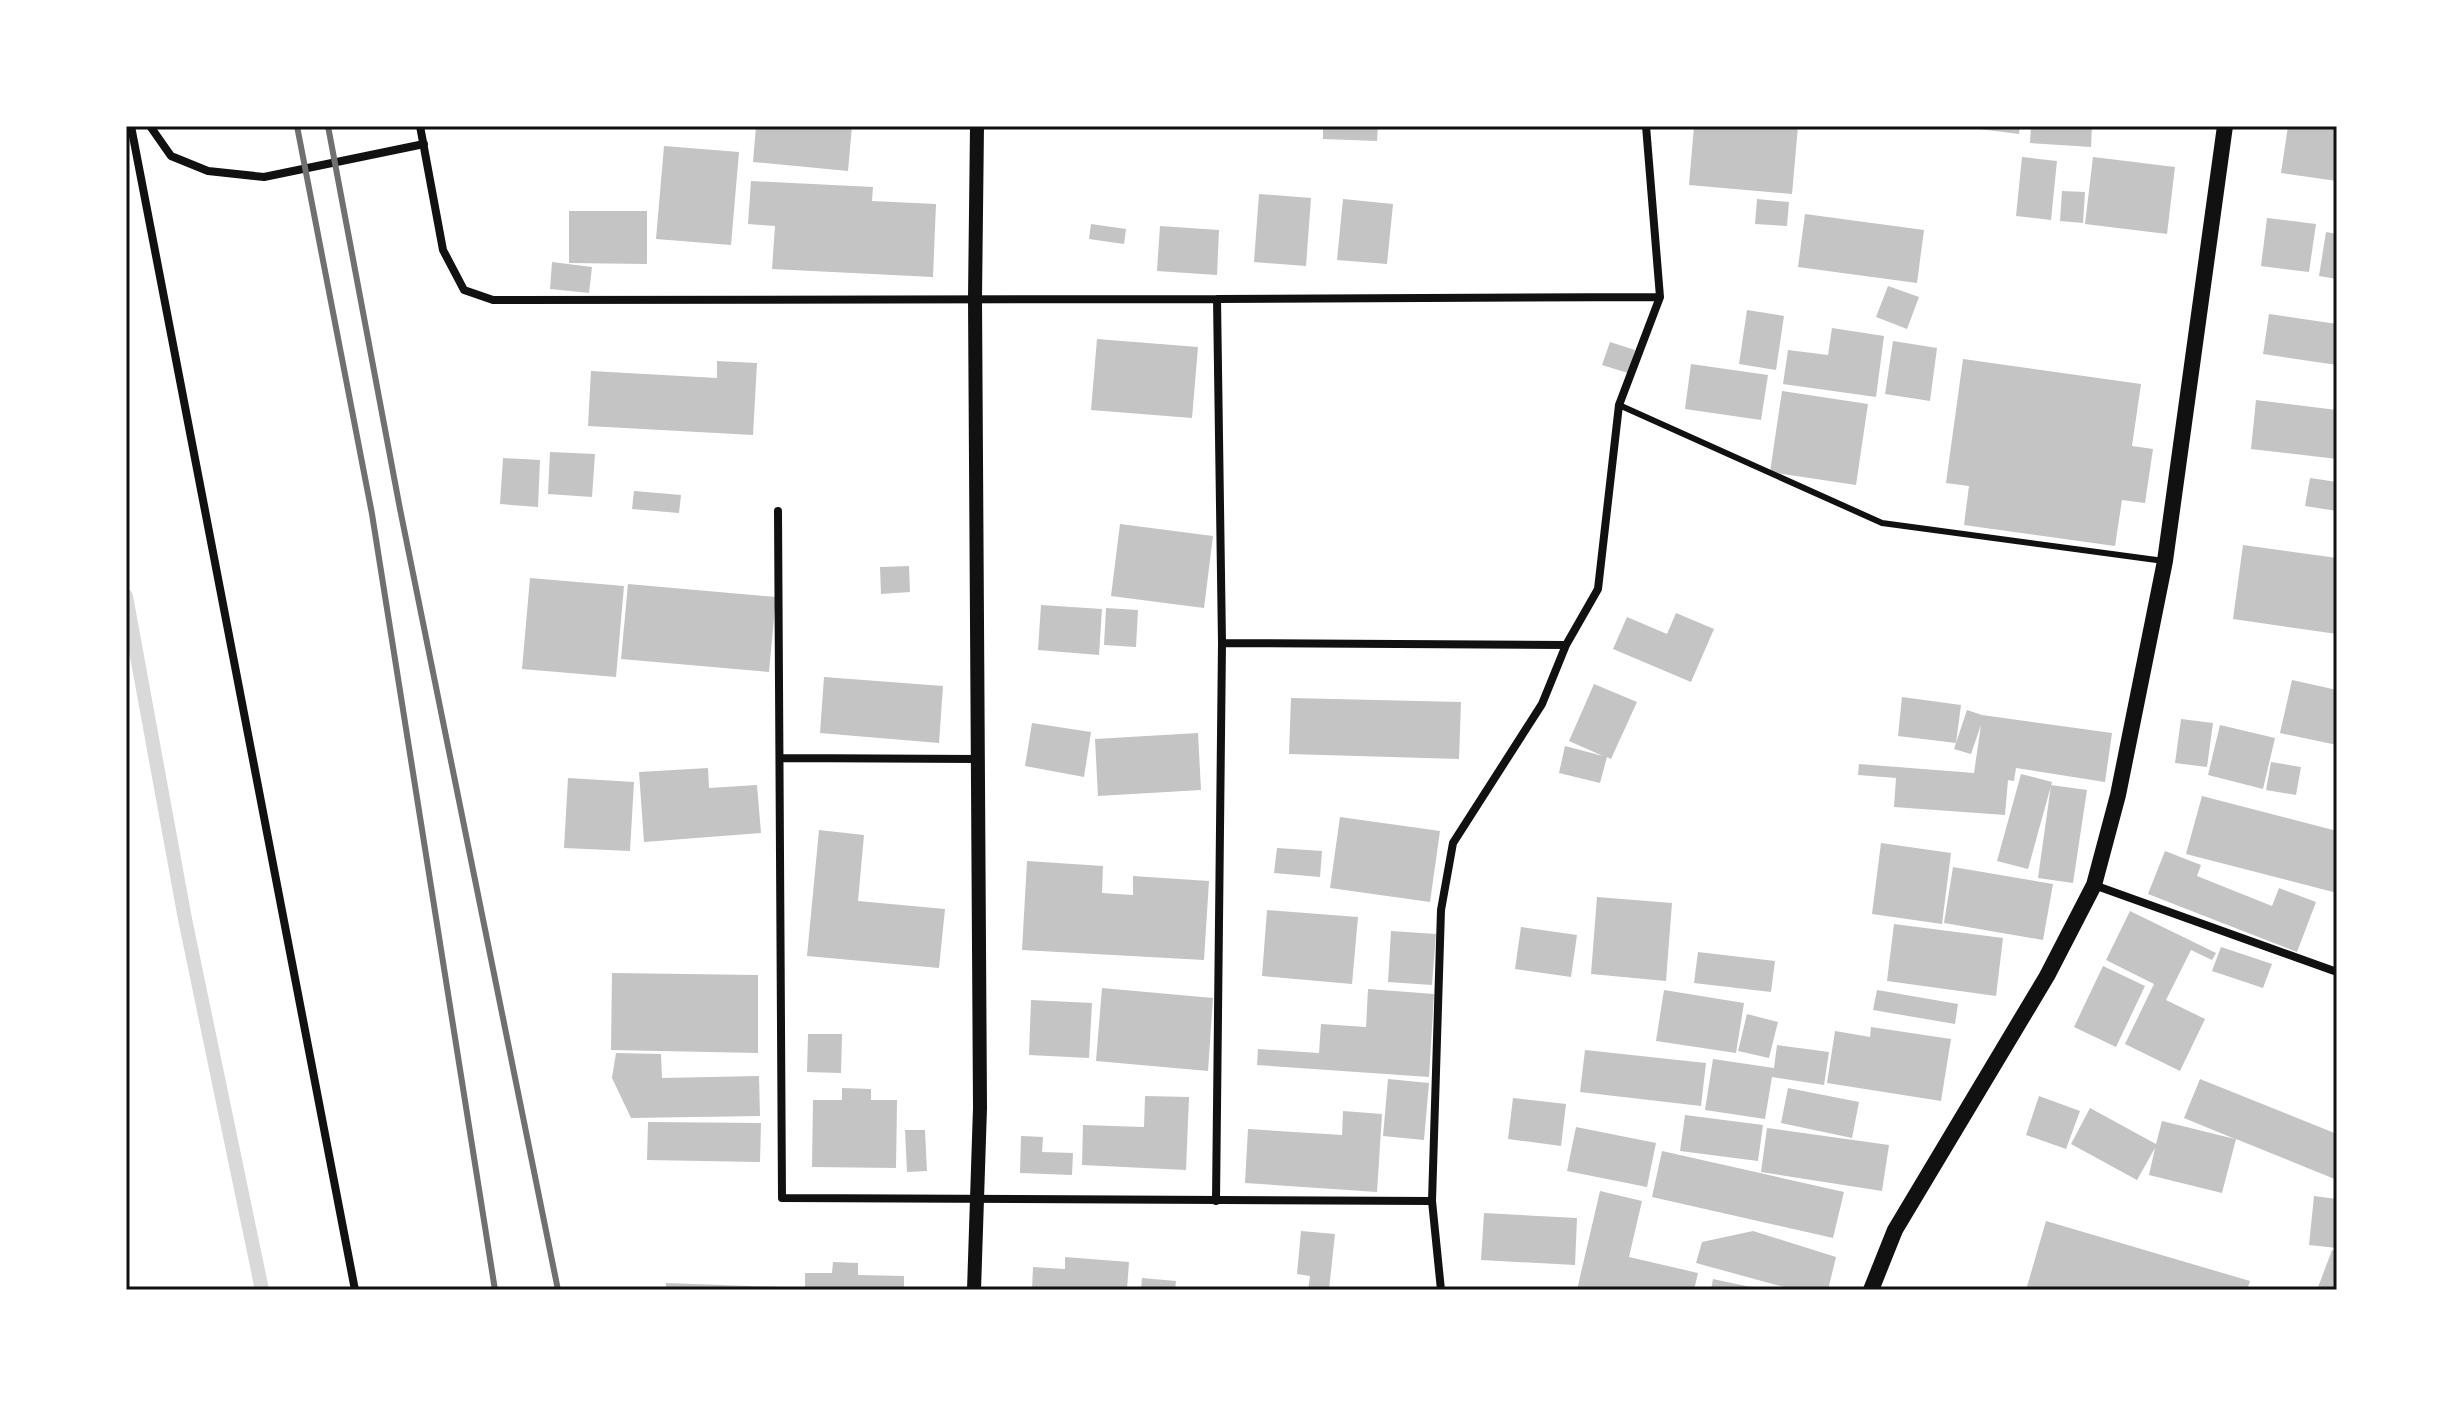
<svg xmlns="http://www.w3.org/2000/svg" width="2463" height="1416" viewBox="0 0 2463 1416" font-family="'Open Sans',sans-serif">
	<rect width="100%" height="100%" fill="#fff"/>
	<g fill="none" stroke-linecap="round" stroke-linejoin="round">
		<path stroke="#d9d9d9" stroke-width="14" d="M126 596 185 919 262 1290"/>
	</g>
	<path fill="#c4c4c4" d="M756 126H852L848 171 753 162Z
		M1323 126H1378L1377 141 1323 139Z
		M1694 126H1798L1792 194 1689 185Z
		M1972 126H2020L2019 134 1971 128Z
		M2031 126H2092L2091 147 2030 143Z
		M2288 126H2337V181L2281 173Z
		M664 146 739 152 731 245 656 239Z
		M2022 157 2057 161 2051 220 2016 216Z
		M2093 157 2175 167 2167 234 2085 224Z
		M751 181 873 187 872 201 936 204 933 277 772 269 775 226 748 224Z
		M2062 191 2085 192 2083 223 2060 221Z
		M1259 194 1311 198 1306 266 1254 262Z
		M1343 199 1393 204 1387 264 1337 260Z
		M1757 199 1789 202 1787 226 1755 224Z
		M569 211H647V264L569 263Z
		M1805 214 1924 230 1917 283 1798 267Z
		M2267 218 2316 224 2309 272 2261 266Z
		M1091 224 1126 229 1124 244 1089 239Z
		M1160 226 1219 230 1217 275 1157 271Z
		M2326 232 2337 234V279L2319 276Z
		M552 262 592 267 589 293 550 289Z
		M1888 286 1919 297 1907 329 1876 317Z
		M1747 310 1784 316 1776 370 1739 364Z
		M2269 314 2337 324V365L2263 354Z
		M1832 328 1884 336 1876 397 1783 384 1788 350 1828 355Z
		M1097 339 1198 347 1192 418 1091 410Z
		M1893 341 1937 348 1930 401 1885 394Z
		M1610 342 1635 350 1628 373 1602 365Z
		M1963 359 2141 384 2132 446 2153 449 2145 503 2122 500 2115 546 1964 525 1969 486 1946 483Z
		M717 361 757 363 753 435 588 426 591 371 717 378Z
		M1691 364 1768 375 1761 420 1685 409Z
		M1782 391 1868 404 1856 485 1770 472Z
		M2256 400 2337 410V459L2251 449Z
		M550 452 595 454 592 497 548 494Z
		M503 458 540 460 538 507 500 504Z
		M2310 478 2337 482V511L2305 506Z
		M634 491 681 495 679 513 632 509Z
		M1120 524 1213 536 1204 608 1111 596Z
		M2243 545 2337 558V634L2233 619Z
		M909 566 910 592 881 594 880 567Z
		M530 578 624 586 616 677 522 669Z
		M628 584 776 597 769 672 621 659Z
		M1041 605 1102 609 1099 655 1038 650Z
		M1106 608 1138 610 1136 647 1104 645Z
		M1676 613 1714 629 1691 682 1613 649 1627 617 1667 634Z
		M824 677 943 686 939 743 820 733Z
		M2292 680 2337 690V745L2280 733Z
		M1594 684 1637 702 1611 759 1607 757 1600 783 1559 773 1565 746 1603 756 1569 741Z
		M1902 697 1961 705 1956 743 1898 736Z
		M1291 698 1461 702 1459 759 1289 754Z
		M1967 710 1982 715 2112 733 2105 782 2016 768 2014 781 2008 780 2005 815 1894 807 1896 778 1858 775 1859 764 1974 773 1981 725 1971 754 1954 749Z
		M2181 719 2213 723 2207 767 2175 763Z
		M1032 723 1091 732 1084 777 1025 766Z
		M2220 725 2275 738 2263 789 2208 775Z
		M1198 733 1201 790 1098 796 1095 739Z
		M2271 762 2301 767 2296 795 2266 790Z
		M708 768 709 788 757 785 761 833 644 842 639 772Z
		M2021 774 2052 782 2028 869 1997 861Z
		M568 778 634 782 630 851 564 848Z
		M2051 785 2087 790 2073 883 2038 878Z
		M2202 796 2337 831V893L2186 854Z
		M1340 817 1440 831 1430 902 1330 888Z
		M819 830 864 835 858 901 945 909 939 968 807 956Z
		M1881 843 1951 853 1942 924 1872 914Z
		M1277 848 1322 851 1320 877 1274 873Z
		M2165 851 2201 865 2197 876 2272 906 2279 888 2316 902 2297 952 2148 894Z
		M1027 861 1103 866 1102 893 1133 895V876L1209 881 1204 960 1022 950Z
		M1953 867 2053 884 2043 940 1944 923Z
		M1597 897 1672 903 1666 981 1591 974Z
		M1267 910 1358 917 1352 984 1262 976Z
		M2130 911 2216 953 2212 960 2191 950 2166 1000 2205 1019 2180 1071 2125 1044 2154 984 2106 960Z
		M1894 924 2003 938 1996 996 1887 981Z
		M1521 927 1577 935 1571 977 1515 969Z
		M1391 931 1436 934 1432 985 1388 982Z
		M2221 947 2272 964 2263 988 2212 971Z
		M1698 952 1775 961 1771 992 1694 983Z
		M2103 966 2145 986 2116 1047 2074 1027Z
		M612 973 758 975V1053L611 1050Z
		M1102 988 1213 998 1208 1071 1096 1061Z
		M1368 989 1434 994 1429 1077 1257 1065 1258 1049 1319 1053 1321 1024 1366 1027Z
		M1664 990 1744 1003 1736 1053 1656 1041Z
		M1877 990 1958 1004 1955 1024 1873 1010Z
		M1031 1000 1092 1003 1089 1058 1029 1055Z
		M1747 1014 1778 1022 1769 1058 1738 1051Z
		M1871 1027 1951 1039 1941 1101 1827 1083 1835 1031 1870 1037Z
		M808 1034H842L841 1073 807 1072Z
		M1777 1045 1829 1052 1824 1085 1772 1077 1765 1119 1705 1110 1713 1059 1774 1068Z
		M1585 1050 1706 1063 1701 1106 1580 1092Z
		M616 1053 661 1054 662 1078 759 1076 760 1116 631 1118 612 1078Z
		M1388 1079 1429 1083 1424 1140 1383 1136Z
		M2200 1079 2337 1134V1180L2236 1139 2222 1193 2149 1175 2155 1148 2137 1180 2071 1144 2090 1108 2156 1144 2162 1121 2235 1139 2184 1118Z
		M842 1088 871 1089V1100H897L896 1168 812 1167 813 1100H842Z
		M1788 1088 1859 1102 1852 1138 1781 1123Z
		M1145 1096 1189 1097 1186 1170 1082 1165 1083 1125 1144 1127Z
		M2039 1096 2080 1111 2066 1149 2026 1135Z
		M1513 1098 1566 1104 1561 1146 1508 1139Z
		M1343 1111 1382 1114 1377 1192 1245 1183 1248 1129 1342 1135Z
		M1685 1115 1763 1125 1758 1161 1680 1151Z
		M648 1122 761 1123 760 1162 647 1160Z
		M1576 1127 1656 1143 1647 1187 1567 1171Z
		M1767 1128 1889 1145 1882 1191 1761 1172Z
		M905 1130H925L927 1171 907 1172Z
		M1021 1136 1043 1137 1042 1152 1073 1153 1072 1175 1020 1173Z
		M1662 1151 1844 1192 1833 1238 1652 1197Z
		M1600 1191 1642 1201 1629 1257 1698 1273 1694 1290H1577Z
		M2314 1196 2337 1199V1248L2309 1245Z
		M1484 1213 1577 1218 1575 1265 1481 1260Z
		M2046 1221 2250 1281 2247 1290H2026Z
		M1301 1231 1335 1234 1329 1290H1308L1310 1276 1297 1274Z
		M1753 1231 1836 1257 1828 1290H1795L1696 1263 1702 1242Z
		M2332 1250 2337 1252V1290H2317Z
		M1065 1257 1129 1262 1127 1290H1032L1033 1267 1065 1269Z
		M833 1262 858 1263V1275L904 1276V1290H805V1273H832Z
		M1142 1278 1176 1281 1175 1290H1141Z
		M1713 1279 1760 1289 1759 1290H1711Z
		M666 1283 782 1287V1290H666Z"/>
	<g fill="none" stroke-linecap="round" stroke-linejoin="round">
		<path stroke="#111" stroke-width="6" d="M1619 405 1882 523 2164 561"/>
		<path stroke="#111" stroke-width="8" d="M131 126 355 1290
			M150 126 171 156 208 171 264 177 424 144
			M420 126 443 250 464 290 493 300 1217 299
			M778 511 782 1198 1432 1201
			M1222 643 1566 645
			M781 758 977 759
			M2094 885 2337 972
			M1216 1201 1222 643 1217 299 1660 297
			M1441 1290 1432 1201 1441 910 1453 843 1542 704 1566 645 1598 589 1619 405 1660 297 1646 126"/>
		<path stroke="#111" stroke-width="14" d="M974 1290 980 1108 975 298 977 126"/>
		<path stroke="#111" stroke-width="16" d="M1871 1290 1895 1230 2047 976 2094 885 2118 795 2165 561 2225 126"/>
		<path stroke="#707070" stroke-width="6" d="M297 126 372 514 495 1290
			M328 126 400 509 558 1290"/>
	</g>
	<rect width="2463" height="1416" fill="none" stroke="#ffffff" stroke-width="256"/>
	<rect x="128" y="128" width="2207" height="1160" fill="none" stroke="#111" stroke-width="3"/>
</svg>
